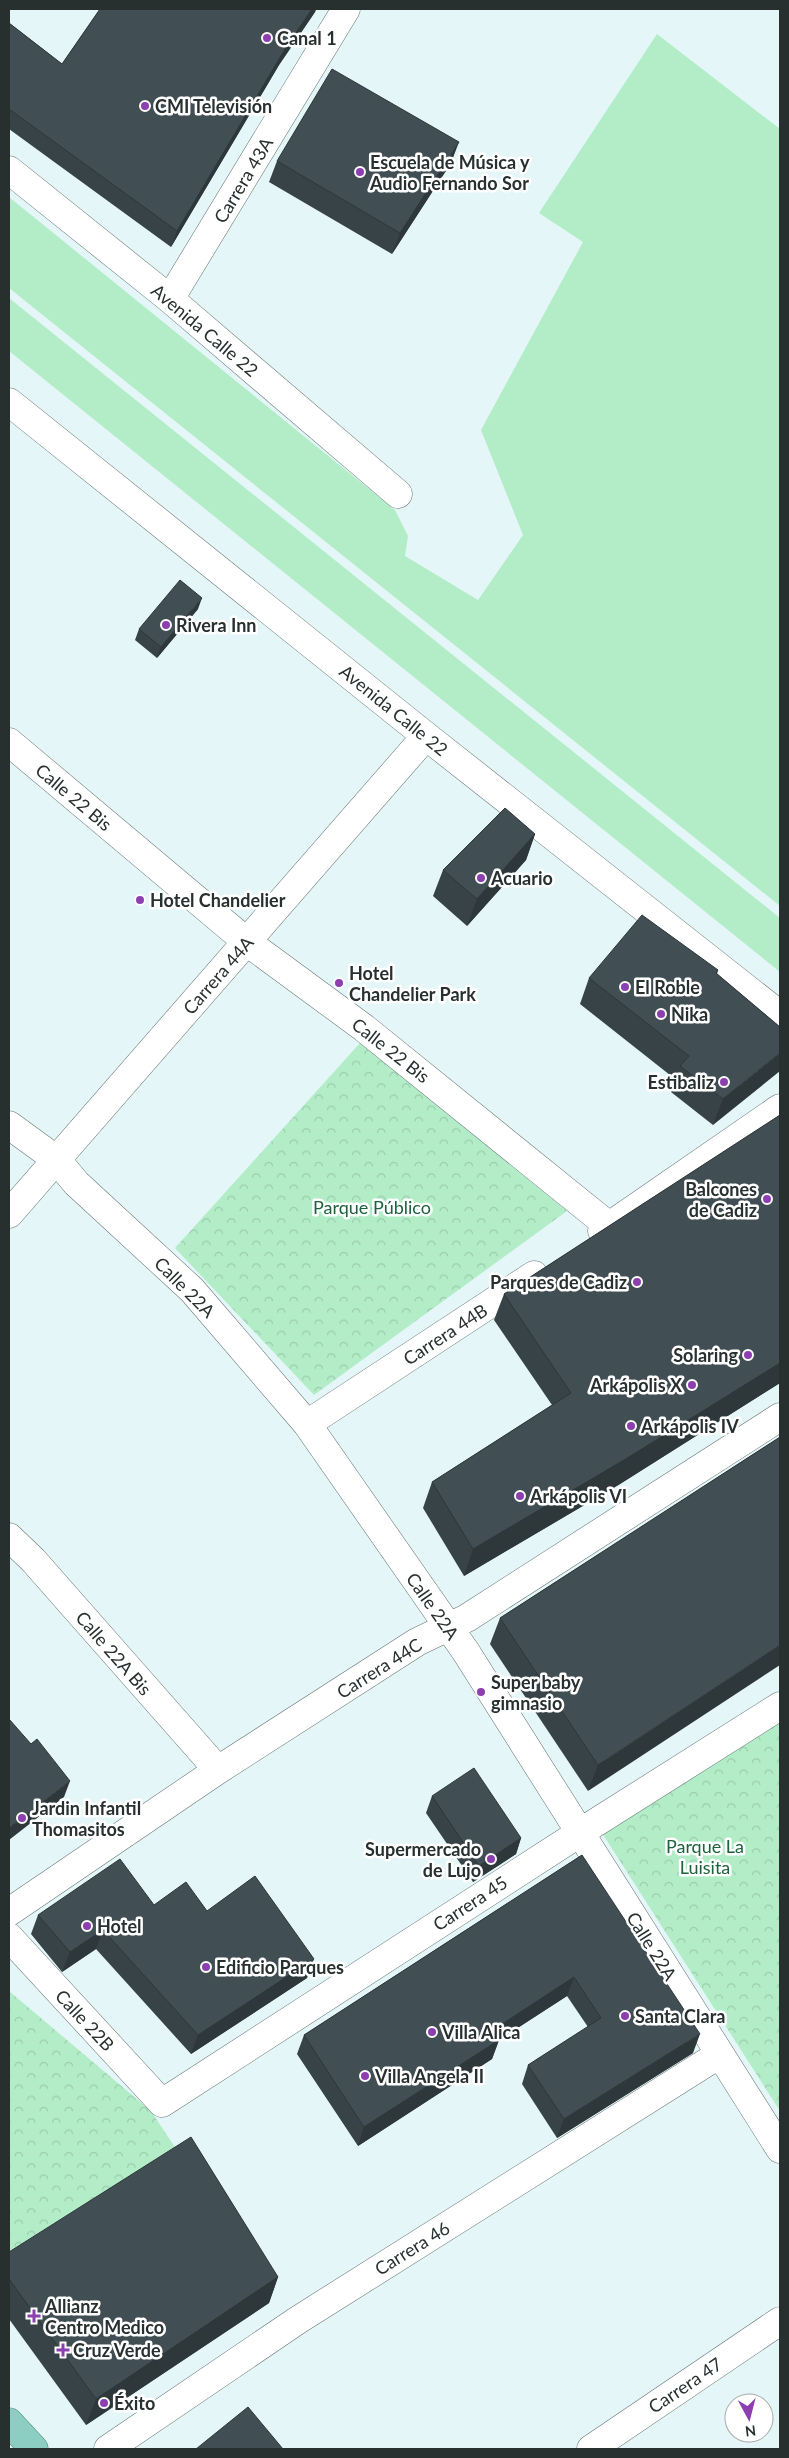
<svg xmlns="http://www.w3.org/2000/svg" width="789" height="2458" viewBox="0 0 789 2458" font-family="Lato,sans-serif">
	<defs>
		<pattern id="forest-crowns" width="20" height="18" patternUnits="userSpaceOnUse" patternTransform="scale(1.25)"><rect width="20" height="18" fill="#b3edc8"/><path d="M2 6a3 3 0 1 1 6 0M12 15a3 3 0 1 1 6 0" fill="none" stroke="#9accac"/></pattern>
	</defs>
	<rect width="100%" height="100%" fill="#e4f6f7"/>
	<path fill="#b3edc8" d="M657 34 780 129V906L9 288V197L395 510 408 536 405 556 478 600 523 535 481 430 583 242 539 213Z
		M9 298 780 918V972L9 351Z"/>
	<path fill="url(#forest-crowns)" d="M360 1043 567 1211 314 1395 175 1248Z
		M780 1722V2111L602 1833Z
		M9 1991 151 2111 184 2161 9 2272Z"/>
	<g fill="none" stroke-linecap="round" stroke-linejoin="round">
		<g stroke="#657475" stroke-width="29">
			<path id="minor" d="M9 170 170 299 398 494
				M170 299 346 9
				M9 402 426 736 780 1015
				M9 742 247 942 364 1028 609 1226
				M9 1125 57 1160 76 1183 192 1290 307 1424 466 1652 780 2149
				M9 1214 426 736
				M602 1231 780 1108
				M307 1424 534 1275
				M9 1537 33 1560 218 1770
				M9 1912 218 1770 417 1642 467 1618 780 1417
				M9 1937 162 2103 595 1823 780 1706
				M108 2449 298 2320 720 2054
				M591 2449 780 2321"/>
		</g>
		<g stroke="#388174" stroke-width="29">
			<path id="major" d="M9 2422 34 2449"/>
		</g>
		<use href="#minor" stroke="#fff" stroke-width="28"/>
		<use href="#major" stroke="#8dcec2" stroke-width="28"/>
	</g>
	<path fill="#384347" d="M100 9H316L315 12 279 65 171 247 9 129V23L62 64Z
		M277 161 451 163 392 254 269 182Z
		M198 609 157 658 135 640 139 629Z
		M535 834 526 860 467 926 433 896 443 870Z
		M718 970 717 974 780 1027 713 1125 671 1092 675 1079 580 1004 589 978Z
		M780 1115V1383L620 1484 464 1576 423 1508 432 1482 552 1405 494 1320 504 1294Z
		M780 1437 588 1791 490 1644 500 1618Z
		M432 1796 521 1838 516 1854 473 1882 426 1813Z
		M582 1855 693 2053 557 2138 522 2084 528 2065 588 2027 567 1996 499 2040 492 2059 358 2146 297 2054 304 2035Z
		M154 1905 207 1911 307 1978 191 2054 96 1949 62 1972 31 1934 38 1915Z
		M9 2252 278 2277 269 2303 86 2425 9 2319Z"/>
	<path fill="#2e373a" d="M312 9H316L315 12 279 65 171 247 177 231 285 49Z
		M459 142 451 163 392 254 400 233Z
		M202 598 198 609 157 658 161 647Z
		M535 834 526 860 467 926 477 899Z
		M780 1053V1071L713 1125 723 1099Z
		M780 1363V1383L620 1484 464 1576 473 1549Z
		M780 1645V1665L588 1791 598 1765Z
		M70 1781 64 1797 9 1840V1828Z
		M521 1838 516 1854 473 1882 479 1866Z
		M103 1930 96 1949 62 1972 70 1952Z
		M314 1959 307 1978 191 2054 198 2035Z
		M574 1977 567 1996 499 2040 492 2059 358 2146 364 2127 493 2030Z
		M700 2034 693 2053 557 2138 564 2119Z
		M278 2277 269 2303 86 2425 96 2399Z"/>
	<path fill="#414e53" stroke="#2e373a" d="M100 9H312L285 49 177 231 9 109V23L62 64Z
		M332 69 459 142 400 233 277 161Z
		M180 580 202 598 161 647 139 629Z
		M505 808 535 834 477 899 443 870Z
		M642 915 718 970 716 973 780 1027V1053L723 1099 680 1066 689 1056 589 978Z
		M780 1115V1363L629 1457 473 1549 432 1482 571 1393 504 1294Z
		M780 1437V1645L598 1765 500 1618Z
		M9 1719 31 1744 37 1739 70 1781 9 1828Z
		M474 1768 521 1838 479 1866 432 1796Z
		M582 1855 700 2034 564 2119 528 2065 601 2018 574 1977 493 2030 499 2040 364 2127 304 2035Z
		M120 1859 154 1905 186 1882 207 1911 255 1876 314 1959 198 2035 103 1930 70 1952 38 1915Z
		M191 2137 278 2277 96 2399 9 2279V2252Z
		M248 2407 283 2449H196Z"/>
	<g fill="#8d3faf" stroke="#fff" stroke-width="2">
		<circle cx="267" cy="38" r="5"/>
		<circle cx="145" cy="106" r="5"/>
		<circle cx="360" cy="172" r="5"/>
		<circle cx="166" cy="625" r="5"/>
		<circle cx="481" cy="878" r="5"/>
		<circle cx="140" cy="900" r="5"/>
		<circle cx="339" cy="983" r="5"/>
		<circle cx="625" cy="987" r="5"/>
		<circle cx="661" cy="1014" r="5"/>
		<circle cx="724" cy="1082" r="5"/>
		<circle cx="767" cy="1199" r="5"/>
		<circle cx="637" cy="1282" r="5"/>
		<circle cx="748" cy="1355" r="5"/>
		<circle cx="692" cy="1385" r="5"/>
		<circle cx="631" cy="1426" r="5"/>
		<circle cx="520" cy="1496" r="5"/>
		<circle cx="481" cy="1692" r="5"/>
		<circle cx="22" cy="1818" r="5"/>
		<circle cx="491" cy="1859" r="5"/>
		<circle cx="87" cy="1926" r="5"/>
		<circle cx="206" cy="1967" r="5"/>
		<circle cx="625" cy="2016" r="5"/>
		<circle cx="432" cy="2032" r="5"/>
		<circle cx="365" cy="2076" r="5"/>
		<path d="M31.5 2308.5h5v5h5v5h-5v5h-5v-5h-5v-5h5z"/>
		<path d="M60.5 2342.5h5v5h5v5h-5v5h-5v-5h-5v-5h5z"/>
		<circle cx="104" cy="2403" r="5"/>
	</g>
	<g text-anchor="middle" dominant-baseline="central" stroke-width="5" stroke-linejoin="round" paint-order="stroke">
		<g font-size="18" font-weight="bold" fill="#282f2f" stroke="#fff" text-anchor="start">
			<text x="277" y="38">Canal 1</text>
			<text x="155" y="106">CMI Televisión</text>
			<text x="370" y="162">Escuela de Música y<tspan x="370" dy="21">Audio Fernando Sor</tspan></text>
			<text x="176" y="625">Rivera Inn</text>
			<text x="491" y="878">Acuario</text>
			<text x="150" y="900">Hotel Chandelier</text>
			<text x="349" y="973">Hotel<tspan x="349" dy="21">Chandelier Park</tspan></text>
			<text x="635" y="987">El Roble</text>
			<text x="671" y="1014">Nika</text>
			<text x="714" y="1082" text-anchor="end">Estibaliz</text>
			<text x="757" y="1189" text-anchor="end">Balcones<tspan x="757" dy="21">de Cadiz</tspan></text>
			<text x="627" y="1282" text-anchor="end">Parques de Cadiz</text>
			<text x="738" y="1355" text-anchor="end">Solaring</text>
			<text x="682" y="1385" text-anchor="end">Arkápolis X</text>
			<text x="641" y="1426">Arkápolis IV</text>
			<text x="530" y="1496">Arkápolis VI</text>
			<text x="491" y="1682">Super baby<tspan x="491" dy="21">gimnasio</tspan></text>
			<text x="32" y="1808">Jardin Infantil<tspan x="32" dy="21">Thomasitos</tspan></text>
			<text x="481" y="1849" text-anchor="end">Supermercado<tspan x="481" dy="21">de Lujo</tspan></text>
			<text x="97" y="1926">Hotel</text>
			<text x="216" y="1967">Edificio Parques</text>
			<text x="635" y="2016">Santa Clara</text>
			<text x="442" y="2032">Villa Alica</text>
			<text x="375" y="2076">Villa Angela II</text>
			<text x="45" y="2306">Allianz<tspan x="45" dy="21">Centro Medico</tspan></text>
			<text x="73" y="2350">Cruz Verde</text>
			<text x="114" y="2403">Éxito</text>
		</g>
		<g font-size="18" fill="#282f2f" stroke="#fff">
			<text transform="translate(243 180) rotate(-59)">Carrera 43A</text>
			<text transform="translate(205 330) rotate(40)">Avenida Calle 22</text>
			<text transform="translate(394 710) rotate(39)">Avenida Calle 22</text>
			<text transform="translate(74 797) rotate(40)">Calle 22 Bis</text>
			<text transform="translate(218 975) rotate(-49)">Carrera 44A</text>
			<text transform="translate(391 1050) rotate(38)">Calle 22 Bis</text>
			<text transform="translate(185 1287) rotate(45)">Calle 22A</text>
			<text transform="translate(445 1334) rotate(-33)">Carrera 44B</text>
			<text transform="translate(433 1606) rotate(55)">Calle 22A</text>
			<text transform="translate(114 1653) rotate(49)">Calle 22A Bis</text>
			<text transform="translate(379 1668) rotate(-32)">Carrera 44C</text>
			<text transform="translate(470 1903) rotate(-33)">Carrera 45</text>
			<text transform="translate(652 1946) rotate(58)">Calle 22A</text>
			<text transform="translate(85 2020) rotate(47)">Calle 22B</text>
			<text transform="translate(412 2248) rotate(-32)">Carrera 46</text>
			<text transform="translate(685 2385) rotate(-34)">Carrera 47</text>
		</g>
		<g font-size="18" fill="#1b623d" stroke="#fff">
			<text x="372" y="1207">Parque Público</text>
			<text x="705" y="1846">Parque La<tspan x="705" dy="21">Luisita</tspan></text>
		</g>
	</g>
	<rect width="789" height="2458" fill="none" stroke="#282f2f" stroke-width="20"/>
	<g transform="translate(749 2418) rotate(173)"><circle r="24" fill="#ffffff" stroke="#a9acac"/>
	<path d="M0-4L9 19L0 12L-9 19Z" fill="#8d3faf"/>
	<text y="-8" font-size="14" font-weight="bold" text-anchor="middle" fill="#282f2f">N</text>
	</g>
</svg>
